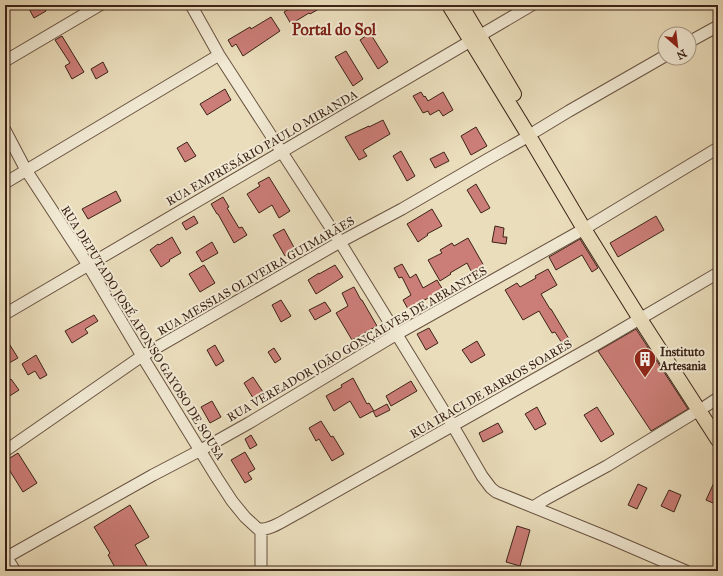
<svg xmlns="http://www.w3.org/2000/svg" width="723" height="576" viewBox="0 0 723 576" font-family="'IM FELL Great Primer',serif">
	<rect width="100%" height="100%" fill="#eaddbb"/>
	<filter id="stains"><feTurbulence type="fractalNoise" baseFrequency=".005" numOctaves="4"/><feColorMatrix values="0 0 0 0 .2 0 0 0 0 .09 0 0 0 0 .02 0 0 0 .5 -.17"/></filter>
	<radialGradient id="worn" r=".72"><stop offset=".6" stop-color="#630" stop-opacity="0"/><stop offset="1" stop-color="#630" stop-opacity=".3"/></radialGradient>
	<path fill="#cb7d77" stroke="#3c2317" d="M27 5H43L46 11 34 18Z
		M296 5H326L310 14 309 13 291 24 284 12Z
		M271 17 280 31 243 56 236 44 232 47 228 40 250 27 251 29Z
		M370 33 388 62 378 69 360 40Z
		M62 36 84 72 72 79 65 66 70 63 55 40Z
		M346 51 363 79 353 86 335 57Z
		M103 62 108 72 96 79 91 69Z
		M225 89 231 100 207 115 200 104Z
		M421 92 424 97 425 96 428 101 443 92 453 110 443 116 439 110 430 115 428 111 423 113 413 96Z
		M383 120 390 134 363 150 367 156 359 160 345 137 369 126V127Z
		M476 127 487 146 471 155 461 136Z
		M187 142 196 156 185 162 177 148Z
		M401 151 415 176 407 181 393 156Z
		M444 152 449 161 435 168 430 159Z
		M269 177 290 211 279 218 272 205 259 213 247 194 260 186 258 183Z
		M476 184 490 208 481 213 467 190Z
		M116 191 121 201 88 219 82 209Z
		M223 197 229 207 227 208 239 228 242 227 247 235 234 243 218 214H217L211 204Z
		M432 209 442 226 427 234 428 235 418 242 407 224Z
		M194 216 198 223 186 230 182 223Z
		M656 216 664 230 618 257 610 243Z
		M495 226 504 228 503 237H507L506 244 492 242Z
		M284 229 296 251 285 256 273 235Z
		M172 237 181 253 169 260 170 261 161 267 150 250 158 244 159 245Z
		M468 238 484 266 472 273 467 263 450 273 451 274 440 281 428 260 442 253 440 250 452 243 454 246Z
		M580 239 598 268 592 272 582 255 556 270 549 257Z
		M212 242 218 253 202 262 196 252Z
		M402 264 410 278 416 274 423 288 437 280 443 290 408 309 403 300 411 295 402 277 399 278 394 268Z
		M204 265 215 283 200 292 189 274Z
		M335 265 343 277 316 294 308 280 319 273V274Z
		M548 269 557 285 541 294 550 309H551L572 344 565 348 555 332 552 333 539 311 523 320 505 290 517 283 520 287 536 278 535 276Z
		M354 287 361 300H362L377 326 352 340 336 313 348 306 342 293Z
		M281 300 291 316 281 322 272 305Z
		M325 302 331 311 315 320 309 310Z
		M94 315 98 321 85 329 88 333 72 343 65 331Z
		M429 328 438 343 426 350 417 334Z
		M636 329 688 409 651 431 598 351Z
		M5 337 18 358 9 363 5 356Z
		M477 341 485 355 471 363 462 350Z
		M215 345 224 361 216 366 207 350Z
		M274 348 281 359 275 363 268 352Z
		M36 355 47 375 40 379 35 371 28 375 22 364Z
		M253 377 263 392 253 398 244 383Z
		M353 378 367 404 369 403 374 411 387 404 390 410 376 417 373 411 360 418 350 401 334 411 326 396 342 387 341 385Z
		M11 379 19 390 8 397 5 393V383Z
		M411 381 417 391 391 406 386 396Z
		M212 401 221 417 210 423 201 407Z
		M537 407 546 424 535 430 525 414Z
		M597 407 614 434 601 442 584 415Z
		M321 421 331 437 333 436 344 454 332 461 319 439 316 441 309 428Z
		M498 423 503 432 483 442 479 433Z
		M251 435 257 445 250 449 245 439Z
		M245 452 255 469 248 473 252 479 245 483 231 460Z
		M18 453 37 483 23 492 5 463V461Z
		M718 474V491L713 503 706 500Z
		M638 484 647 488 637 509 628 505Z
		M669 490 681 495 674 512 661 506Z
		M130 505 149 537 135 545 150 571H117L108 555 110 553 94 527Z
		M517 526 530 530 520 566 506 562Z"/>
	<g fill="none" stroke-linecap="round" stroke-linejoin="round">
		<g stroke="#685240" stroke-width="13">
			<path id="minor" d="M191 5 219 55 340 242 453 426 482 476 491 488 496 492 607 537 686 571
				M689 42 718 26
				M5 61 100 5
				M5 130 26 170 88 265 142 356 217 478 232 501 245 517 258 529C271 531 287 518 298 513L597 344 718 273
				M536 131 569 111 665 56
				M5 183 219 55
				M5 314 532 5
				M706 406 718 398
				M5 451 142 356 340 242 402 209 488 159 529 136
				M533 507 546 499 607 466 699 410
				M5 555 15 571
				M7 557 153 475 199 451 249 423 397 334 584 229 718 148
				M261 571V529"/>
		</g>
		<g stroke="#3c2317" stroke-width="16">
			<path id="major" d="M449 5 529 136 584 229 640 319 718 440
				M461 5 514 94"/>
		</g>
		<use href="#minor" stroke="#f1e9d3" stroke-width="11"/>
		<use href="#major" stroke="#eaddbb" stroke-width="14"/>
	</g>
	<defs>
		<g id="building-pin" transform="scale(1.15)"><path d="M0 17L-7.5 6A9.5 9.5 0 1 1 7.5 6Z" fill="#8f2418" stroke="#f1e9d3"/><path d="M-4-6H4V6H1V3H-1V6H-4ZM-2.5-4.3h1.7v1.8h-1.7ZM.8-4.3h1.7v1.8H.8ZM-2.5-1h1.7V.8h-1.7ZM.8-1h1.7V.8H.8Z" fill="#fff"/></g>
	</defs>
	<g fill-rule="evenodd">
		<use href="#building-pin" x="645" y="359"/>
	</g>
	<g text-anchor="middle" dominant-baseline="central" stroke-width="4" stroke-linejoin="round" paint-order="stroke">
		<g font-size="12" fill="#3c2317" stroke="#f1e9d3">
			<text transform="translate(262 148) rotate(-30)">RUA EMPRESÁRIO PAULO MIRANDA</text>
			<text transform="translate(256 276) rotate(-30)">RUA MESSIAS OLIVEIRA GUIMARÃES</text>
			<text transform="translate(143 333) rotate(58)">RUA DEPUTADO JOSÉ AFONSO GAYOSO DE SOUSA</text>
			<text transform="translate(357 344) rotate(-30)">RUA VEREADOR JOÃO GONÇALVES DE ABRANTES</text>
			<text transform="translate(491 389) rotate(-30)">RUA IRACI DE BARROS SOARES</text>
		</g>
		<g font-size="12" font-weight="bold" fill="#3c2317" stroke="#f1e9d3" text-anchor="start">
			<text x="660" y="352">Instituto<tspan x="660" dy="14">Artesania</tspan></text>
		</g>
		<g font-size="16" font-weight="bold" fill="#7a1f14" stroke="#f1e9d3">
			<text x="334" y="29">Portal do Sol</text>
		</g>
	</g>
	<rect width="723" height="576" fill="none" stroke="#eaddbb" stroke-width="20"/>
	<rect x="6" y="6" width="711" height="564" fill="none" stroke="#3c2317" stroke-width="2"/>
	<rect x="10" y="10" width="703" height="556" fill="none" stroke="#3c2317"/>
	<g transform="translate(677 46) rotate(152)"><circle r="19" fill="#f1e9d3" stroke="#a99a88"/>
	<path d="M0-3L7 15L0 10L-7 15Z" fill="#8f2418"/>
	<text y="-6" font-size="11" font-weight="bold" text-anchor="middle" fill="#3c2317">N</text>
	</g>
	<rect width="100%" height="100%" filter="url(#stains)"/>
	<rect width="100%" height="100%" fill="url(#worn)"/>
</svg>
